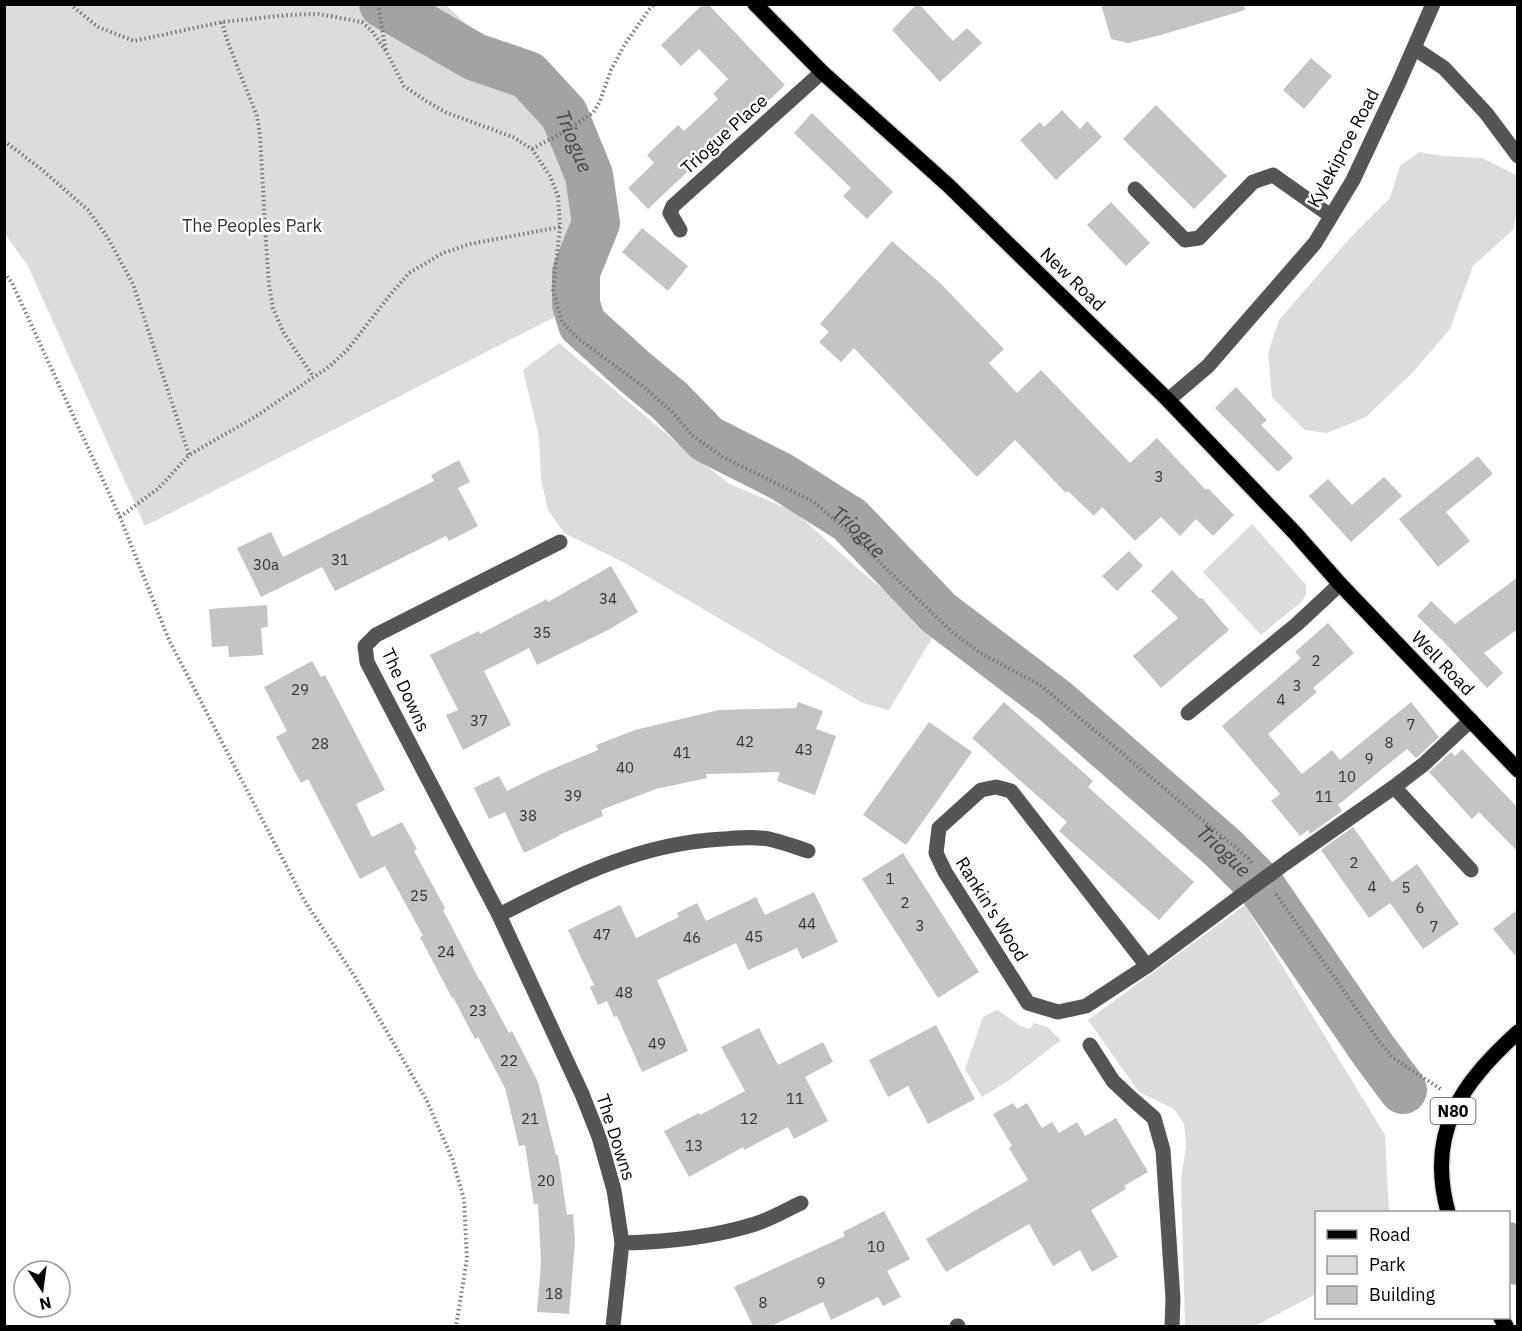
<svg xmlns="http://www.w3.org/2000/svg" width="1522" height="1331" viewBox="0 0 1522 1331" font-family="'IBM Plex Sans',sans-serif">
	<rect width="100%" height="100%" fill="#fff"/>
	<path fill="#dcdcdc" d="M4 5H446L501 56 534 69 572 110 609 183 606 235 592 298 145 526 28 266 5 234Z
		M1419 152 1443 156 1482 158 1516 175 1517 212 1513 230 1473 266 1450 329 1412 373 1366 417 1327 433 1305 430 1272 397 1268 353 1279 320 1351 237 1390 198 1400 166Z
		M559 343 676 442 728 483 795 512 856 567 935 633 889 710 863 703 623 562 564 533 548 510 541 479 539 437 523 370Z
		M1252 524 1306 585V595L1301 602 1261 635 1203 572Z
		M1245 905 1385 1135 1389 1212H1316V1294L1255 1326H1185L1181 1179 1186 1147 1184 1124 1174 1109 1139 1092 1088 1020Z
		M997 1010 1021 1026 1030 1029 1034 1023 1047 1027 1061 1040 1008 1081 982 1097 965 1069 983 1017Z"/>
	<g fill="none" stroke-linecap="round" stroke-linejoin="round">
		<g stroke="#a3a3a3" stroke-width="48">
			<path id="s1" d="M383 4 475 57 528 75 564 114 589 175 596 223 576 272V304L582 324 635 372 670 401 707 439 782 477 850 520 939 613 1056 702 1223 848 1261 886 1374 1051 1403 1090"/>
			<path d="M1508 1246 1518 1261"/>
		</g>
	</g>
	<path fill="#c4c4c4" d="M703 4H708L785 85 743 125 740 122 648 209 628 188 654 163 647 155 678 125 684 131 718 99 713 94 728 79 699 49 681 66 661 45Z
		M917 4H919L953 41 967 28 982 43 940 82 892 30Z
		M1101 4H1244L1245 10 1161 35 1128 43 1111 39Z
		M1311 58 1332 76 1304 109 1283 90Z
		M1156 105 1227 176 1194 209 1123 139Z
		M1062 110 1080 129 1087 121 1102 137 1056 180 1020 140 1040 122 1044 127Z
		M812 113 893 192 867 219 843 196 851 188 794 133Z
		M1111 202 1150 243 1126 266 1087 225Z
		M642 228 688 266 668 291 622 252Z
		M892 241 940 283 1004 349 989 363 1017 393 1041 370 1130 463 1157 438 1206 490 1208 488 1234 515 1213 536 1196 519 1180 536 1161 517 1135 541 1102 507 1094 516 1068 491 1066 493 1015 440 977 477 854 348 841 362 819 342 829 332 820 324Z
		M1236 387 1267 420 1261 425 1293 458 1278 472 1215 408Z
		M1478 456 1493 474 1446 512 1470 541 1438 567 1399 519Z
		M459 460 470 482 458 488 478 526 449 541 446 536 335 591 322 567 261 597 237 548 271 532 283 557 434 481 431 475Z
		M1384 477 1402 496 1351 542 1309 496 1328 479 1352 505Z
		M1129 551 1143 566 1117 591 1102 576Z
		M611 566 638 612 608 630 537 665 529 648 484 671 511 725 463 750 446 715 458 710 430 655 479 631 480 634 547 599 548 602Z
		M1172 570 1200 599 1202 598 1229 630 1161 688 1133 656 1178 618 1151 591Z
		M1518 577V629L1484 653 1503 673 1487 688 1443 641 1417 616 1431 601 1455 624Z
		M267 605 268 627 261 628 263 655 229 657 228 646 212 647 209 609Z
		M1328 623 1354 653 1313 688 1317 692 1268 734 1302 774 1332 750 1340 760 1411 702 1439 737 1416 758 1407 749 1338 805 1342 811 1310 834 1308 830 1300 836 1271 801 1280 794 1222 726 1301 658 1295 652Z
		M312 661 321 677 325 675 385 790 356 804 372 837 402 822 417 849 414 851 445 908 443 910 480 981H481L509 1033 512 1031 538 1082 556 1155H558L567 1215 573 1214 575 1242 569 1314 537 1312 541 1262 538 1204H534L525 1145 519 1146 505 1088 478 1037 475 1039 453 997 452 998 420 937 423 936 385 866 360 879 308 779 301 783 276 737 287 731 264 687Z
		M798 702 823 711 816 729 836 736 815 795 777 781 780 772 706 774 707 778 656 789 601 810 603 816 559 835V836L524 853 505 812 489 819 474 788 499 776 507 791 543 773 598 750 596 745 635 730 719 710 796 708Z
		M1004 702 1093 781 1088 787 1194 882 1159 920 1059 831 1067 822 972 738Z
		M929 722 972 752 906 845 863 815Z
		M1462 749 1518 808V852L1479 812 1472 819 1429 772 1451 752 1455 756Z
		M1353 827 1392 882 1417 864 1459 924 1423 949 1390 903 1369 918 1321 850Z
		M903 853 979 972 938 998 862 879Z
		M814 892 838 942 802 959 797 948 748 970 736 943 657 980 688 1051 642 1072 617 1016 614 1017 607 1001 598 1005 590 987 594 985 568 930 620 905 636 938 679 917 677 913 697 903 706 921 756 897 765 915Z
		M1518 909V959L1493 929Z
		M936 1025 975 1099 928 1124 908 1086 888 1097 869 1060Z
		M759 1028 778 1065 823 1042 833 1062 805 1077 828 1121 794 1139 788 1127 744 1150 743 1147 689 1177 664 1131 699 1113 700 1115 745 1091 721 1047Z
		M1013 1103 1017 1109 1027 1103 1042 1128 1052 1122 1059 1133 1077 1122 1085 1136 1116 1118 1148 1172 1124 1186 1126 1189 1091 1210 1118 1257 1092 1272 1080 1250 1053 1266 1029 1224 946 1272 926 1239 1028 1180 1009 1148 1012 1146 993 1114Z
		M884 1211 910 1259 887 1271 901 1297 883 1306 878 1297 831 1320 823 1302 771 1326H753L734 1287 845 1236 843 1232Z"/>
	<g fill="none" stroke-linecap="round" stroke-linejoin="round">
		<g stroke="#dbdbdb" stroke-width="18">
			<path id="major" d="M755 4 822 72 949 186 1168 400 1295 533 1340 584 1518 770
				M1448 1212C1426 1132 1461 1084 1518 1032
				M1501 1318 1506 1326"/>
		</g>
		<path stroke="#777" stroke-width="4" stroke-dasharray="1.5 3" stroke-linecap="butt" d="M70 4 98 27 134 41 222 22 288 15 319 14 362 22 372 31 387 53 404 86 426 101 447 113 513 137 532 149 550 176 558 196 560 227 470 244 443 253 409 273 390 295 348 349 330 366 255 417 189 455 159 488 120 517
			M378 4 386 52
			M222 22 228 43 257 116 260 135 266 242 269 285 273 308 283 332 313 376
			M4 141 41 169 88 210 108 238 133 284 189 455
			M532 149 560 134 593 113 600 101 611 70 625 44 648 11 654 4
			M560 227 553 290 562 322 580 340 645 388 671 411 693 436 723 457 814 502 844 528 953 633 979 652 1040 685 1248 858 1253 865
			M4 273 12 283 120 517 169 640 304 900 355 977 426 1099 452 1158 464 1199 467 1259 456 1326
			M1276 894 1379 1041 1392 1057 1442 1090"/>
		<path stroke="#555" stroke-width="15" d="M1414 48 1444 68 1486 113 1518 156
			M1135 189 1185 240 1199 238 1253 182 1273 175 1331 216
			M680 230 670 213 673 206 822 72
			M1168 400 1208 366 1315 243 1353 180 1399 82 1433 4
			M560 542 376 635 365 646 367 662 499 915 582 1094 599 1137 614 1190 622 1243 613 1326
			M1188 713 1296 625 1340 584
			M1394 787 1471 870
			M1287 862 1394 787 1424 764 1471 720
			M499 915C572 878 639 843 723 839 738 838 757 836 773 840 785 843 796 847 808 851
			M1147 966 1011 791 996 787 981 790 939 828 936 853 945 872 1028 1003 1058 1012 1086 1006 1147 966 1242 895
			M1090 1045 1113 1081 1130 1097 1154 1118 1163 1150 1173 1299 1172 1326
			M622 1243C667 1242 711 1238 755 1224 771 1219 786 1210 801 1203
			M957 1326H958"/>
		<use href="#major" stroke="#000" stroke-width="15"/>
		<path stroke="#555" stroke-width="15" d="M1242 895 1287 862"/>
	</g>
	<g text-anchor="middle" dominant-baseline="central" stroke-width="5" stroke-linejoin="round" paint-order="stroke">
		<g font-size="15" fill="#313131">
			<text x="1159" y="476">3</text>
			<text x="340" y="559">31</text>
			<text x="266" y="564">30a</text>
			<text x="608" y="598">34</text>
			<text x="542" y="632">35</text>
			<text x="1316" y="660">2</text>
			<text x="1297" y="685">3</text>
			<text x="300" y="689">29</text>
			<text x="1281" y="699">4</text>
			<text x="479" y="720">37</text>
			<text x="1411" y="724">7</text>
			<text x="745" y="741">42</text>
			<text x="1389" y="742">8</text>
			<text x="320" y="743">28</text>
			<text x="804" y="749">43</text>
			<text x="682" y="752">41</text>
			<text x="1369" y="758">9</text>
			<text x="625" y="767">40</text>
			<text x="1347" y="776">10</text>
			<text x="573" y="795">39</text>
			<text x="1324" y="796">11</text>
			<text x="528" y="815">38</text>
			<text x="1354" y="862">2</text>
			<text x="890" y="878">1</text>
			<text x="1372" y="886">4</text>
			<text x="1406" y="887">5</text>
			<text x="419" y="895">25</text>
			<text x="905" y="902">2</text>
			<text x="1420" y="907">6</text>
			<text x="807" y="923">44</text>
			<text x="920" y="925">3</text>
			<text x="1434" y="926">7</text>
			<text x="602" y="934">47</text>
			<text x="754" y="936">45</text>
			<text x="692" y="937">46</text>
			<text x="446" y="951">24</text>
			<text x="624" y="992">48</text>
			<text x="478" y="1010">23</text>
			<text x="657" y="1043">49</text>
			<text x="509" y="1060">22</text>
			<text x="795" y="1098">11</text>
			<text x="530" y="1118">21</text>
			<text x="749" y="1118">12</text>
			<text x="694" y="1145">13</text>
			<text x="546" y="1180">20</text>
			<text x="876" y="1246">10</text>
			<text x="821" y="1282">9</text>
			<text x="554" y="1293">18</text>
			<text x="763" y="1302">8</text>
		</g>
		<rect fill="#fff" stroke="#4c4c4c" stroke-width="1.5" x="1430.5" y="1098" width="45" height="26" rx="4.5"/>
		<g font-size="16" font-weight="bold" fill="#000">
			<text x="1453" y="1111">N80</text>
		</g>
		<g font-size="18" fill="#000" stroke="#fff">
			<text transform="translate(724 134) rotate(-42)">Triogue Place</text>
			<text transform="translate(1343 148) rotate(-62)">Kylekiproe Road</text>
			<text transform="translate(1073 279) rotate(44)">New Road</text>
			<text transform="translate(1443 663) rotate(46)">Well Road</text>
			<text transform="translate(406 690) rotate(65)">The Downs</text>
			<text transform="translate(992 909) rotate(58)">Rankin's Wood</text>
			<text transform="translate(616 1137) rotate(72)">The Downs</text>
		</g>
		<g font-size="18" fill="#333" stroke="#fff">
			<text x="252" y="225">The Peoples Park</text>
		</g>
		<g font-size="20" font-style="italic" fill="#444" stroke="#fff">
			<text stroke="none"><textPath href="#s1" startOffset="244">Triogue</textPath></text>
			<text stroke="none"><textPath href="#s1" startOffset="784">Triogue</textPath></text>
			<text stroke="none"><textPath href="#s1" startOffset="1270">Triogue</textPath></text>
		</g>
	</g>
	<rect width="1522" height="1331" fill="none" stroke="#000000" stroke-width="12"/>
	<rect x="1315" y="1211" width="195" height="108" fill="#ffffff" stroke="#999999" stroke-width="1.5"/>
	<rect x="1327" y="1230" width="30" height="9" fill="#000000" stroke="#999999" stroke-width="1.5"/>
	<text x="1369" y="1241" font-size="18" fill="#000000">Road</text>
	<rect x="1327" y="1256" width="30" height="18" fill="#dcdcdc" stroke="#999999" stroke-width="1.5"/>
	<text x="1369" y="1271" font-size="18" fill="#000000">Park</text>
	<rect x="1327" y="1286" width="30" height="18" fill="#c4c4c4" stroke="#999999" stroke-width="1.5"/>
	<text x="1369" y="1301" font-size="18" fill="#000000">Building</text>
	<g transform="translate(42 1289) rotate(167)"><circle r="28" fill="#ffffff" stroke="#999999" stroke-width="1.5"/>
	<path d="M0-4.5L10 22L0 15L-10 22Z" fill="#000000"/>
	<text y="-9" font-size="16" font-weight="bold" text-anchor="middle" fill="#000000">N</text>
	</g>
</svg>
